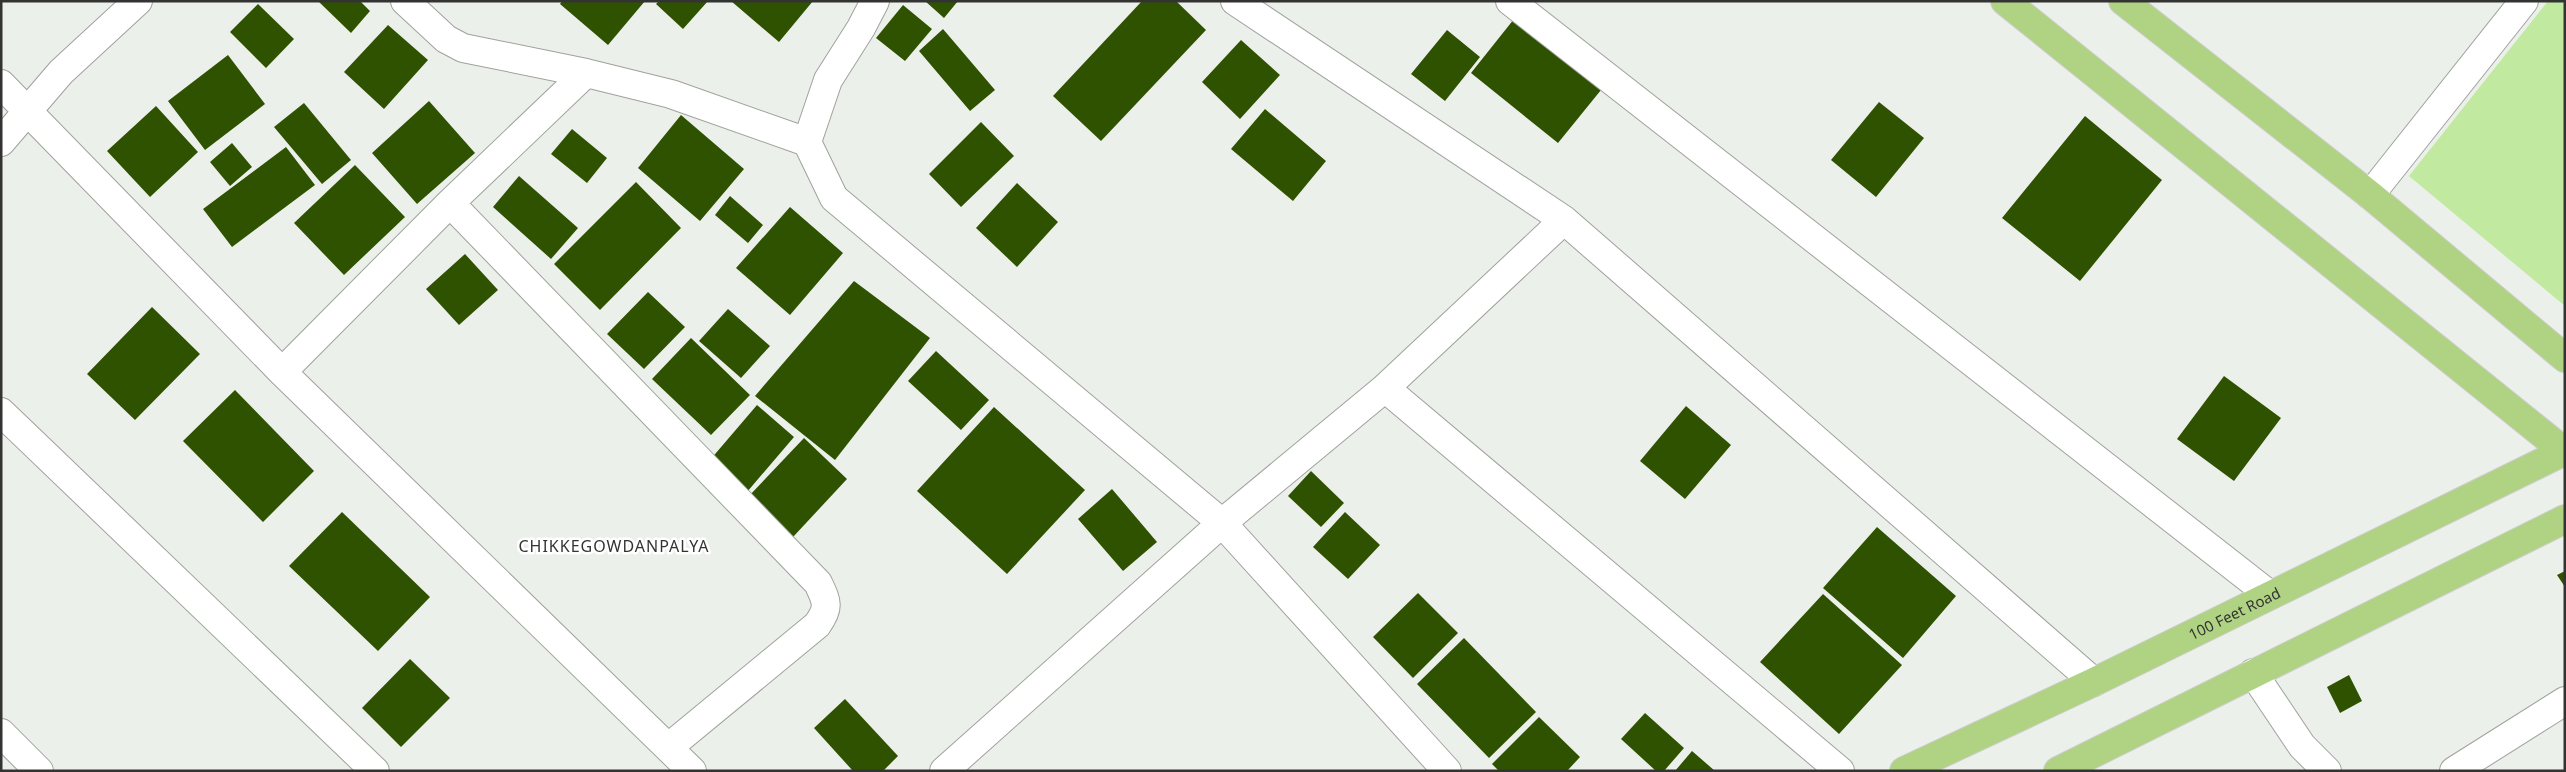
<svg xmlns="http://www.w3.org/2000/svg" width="2566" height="772" viewBox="0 0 2566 772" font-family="'Noto Sans',sans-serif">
	<rect width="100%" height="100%" fill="#ecf0ea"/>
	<path fill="#c1e99f" d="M2548 1H2565V306L2409 176Z"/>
	<path fill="#2f5200" d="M318 1H360L370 11 351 33Z
		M562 1H645L608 45 560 4Z
		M659 1H708L683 29 656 4Z
		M731 1H813L779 42Z
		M925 1H958L944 18Z
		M1142 1H1176L1206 30 1101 141 1053 96Z
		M258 4 294 39 266 68 230 32Z
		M903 5 932 29 905 61 876 38Z
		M1514 19 1601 90 1558 143 1471 73Z
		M388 25 428 60 384 109 344 72Z
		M943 29 995 90 970 111 919 51Z
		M1447 30 1480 57 1445 101 1411 74Z
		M1241 40 1280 75 1240 119 1202 82Z
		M228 55 265 104 205 150 168 101Z
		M429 101 475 153 417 204 372 153Z
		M1879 102 1924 138 1876 197 1831 160Z
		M304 103 351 160 322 184 274 127Z
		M156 106 198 152 150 197 107 151Z
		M1265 109 1326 161 1293 201 1231 149Z
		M681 115 744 169 700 221 638 168Z
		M2085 116 2162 180 2080 281 2002 218Z
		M981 122 1014 156 961 207 929 174Z
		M572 129 607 158 587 183 551 154Z
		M232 143 252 167 230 186 210 162Z
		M286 147 315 185 232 247 203 209Z
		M355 165 405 217 344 275 294 223Z
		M519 176 578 228 551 259 493 207Z
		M636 182 681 228 600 310 554 264Z
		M1017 183 1058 222 1017 267 976 228Z
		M730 196 763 225 748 243 715 215Z
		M790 207 843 253 790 315 736 268Z
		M465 254 498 290 459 325 426 289Z
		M854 281 930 338 835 460 755 396Z
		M648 292 685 327 644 369 607 334Z
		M152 307 200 354 135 420 87 374Z
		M728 309 770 346 741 378 699 341Z
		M691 338 750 395 711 435 652 379Z
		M936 351 989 400 961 430 908 381Z
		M2224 376 2281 418 2234 481 2177 439Z
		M235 390 314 471 263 522 183 441Z
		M757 405 794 437 747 492 710 460Z
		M1686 406 1731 445 1685 499 1640 461Z
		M994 407 1085 490 1007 574 917 491Z
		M804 438 847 479 793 537 749 496Z
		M1311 471 1344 503 1321 527 1288 496Z
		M1112 489 1157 542 1123 571 1078 519Z
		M342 512 430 597 378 651 289 566Z
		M1345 512 1380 545 1348 579 1313 547Z
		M1877 527 1956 596 1903 658 1823 588Z
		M2565 571V587L2557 575Z
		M1418 593 1458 633 1413 678 1373 637Z
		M1823 594 1902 665 1839 734 1760 662Z
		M1464 638 1536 712 1489 758 1417 684Z
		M410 659 450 698 401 747 362 708Z
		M2349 675 2362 701 2340 713 2327 687Z
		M845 699 898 756 883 771H853L814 728Z
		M1645 713 1684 748 1664 771H1656L1621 739Z
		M1539 717 1580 757 1567 771H1499L1492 764Z
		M1692 751 1715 771H1675Z"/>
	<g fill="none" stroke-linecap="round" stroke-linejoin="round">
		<g stroke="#9fa29c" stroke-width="30">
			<path id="minor" d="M405 1 446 39 463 48 586 73 671 94 807 142
				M875 1 861 28 828 80 807 142 834 198 1222 523 1447 771
				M1235 1 1564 220 2094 682
				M1510 1 2270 595
				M1 84 282 372 692 771
				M1 142 61 72 138 1
				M2370 195 2524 1
				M450 203 818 583C827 602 830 607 817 625L669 747
				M282 372 450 203 586 73
				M1385 388 1840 771
				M1 412 375 771
				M2253 673 2302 746 2327 771
				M1 733 39 771
				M944 771 1222 523 1385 388 1564 220
				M2454 771 2565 701"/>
		</g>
		<g stroke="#cecece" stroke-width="30">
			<g id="major">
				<path d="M2005 1 2565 452"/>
				<path d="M2123 1 2370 195 2565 358"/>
				<path id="s1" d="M1904 771 2094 682 2565 451"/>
				<path d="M2058 771 2565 519"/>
			</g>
		</g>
		<use href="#minor" stroke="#fff" stroke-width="28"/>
		<use href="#major" stroke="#afd383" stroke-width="28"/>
	</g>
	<g text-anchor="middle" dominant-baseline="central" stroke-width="5" stroke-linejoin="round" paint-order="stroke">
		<g font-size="15" fill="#333432" stroke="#fff">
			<text stroke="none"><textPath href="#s1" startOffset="366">100 Feet Road</textPath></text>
		</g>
		<g font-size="16" letter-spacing="1" fill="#333432" stroke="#fff">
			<text x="614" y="546">CHIKKEGOWDANPALYA</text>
		</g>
	</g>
	<rect width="2566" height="772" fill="none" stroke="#333432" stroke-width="5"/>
</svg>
